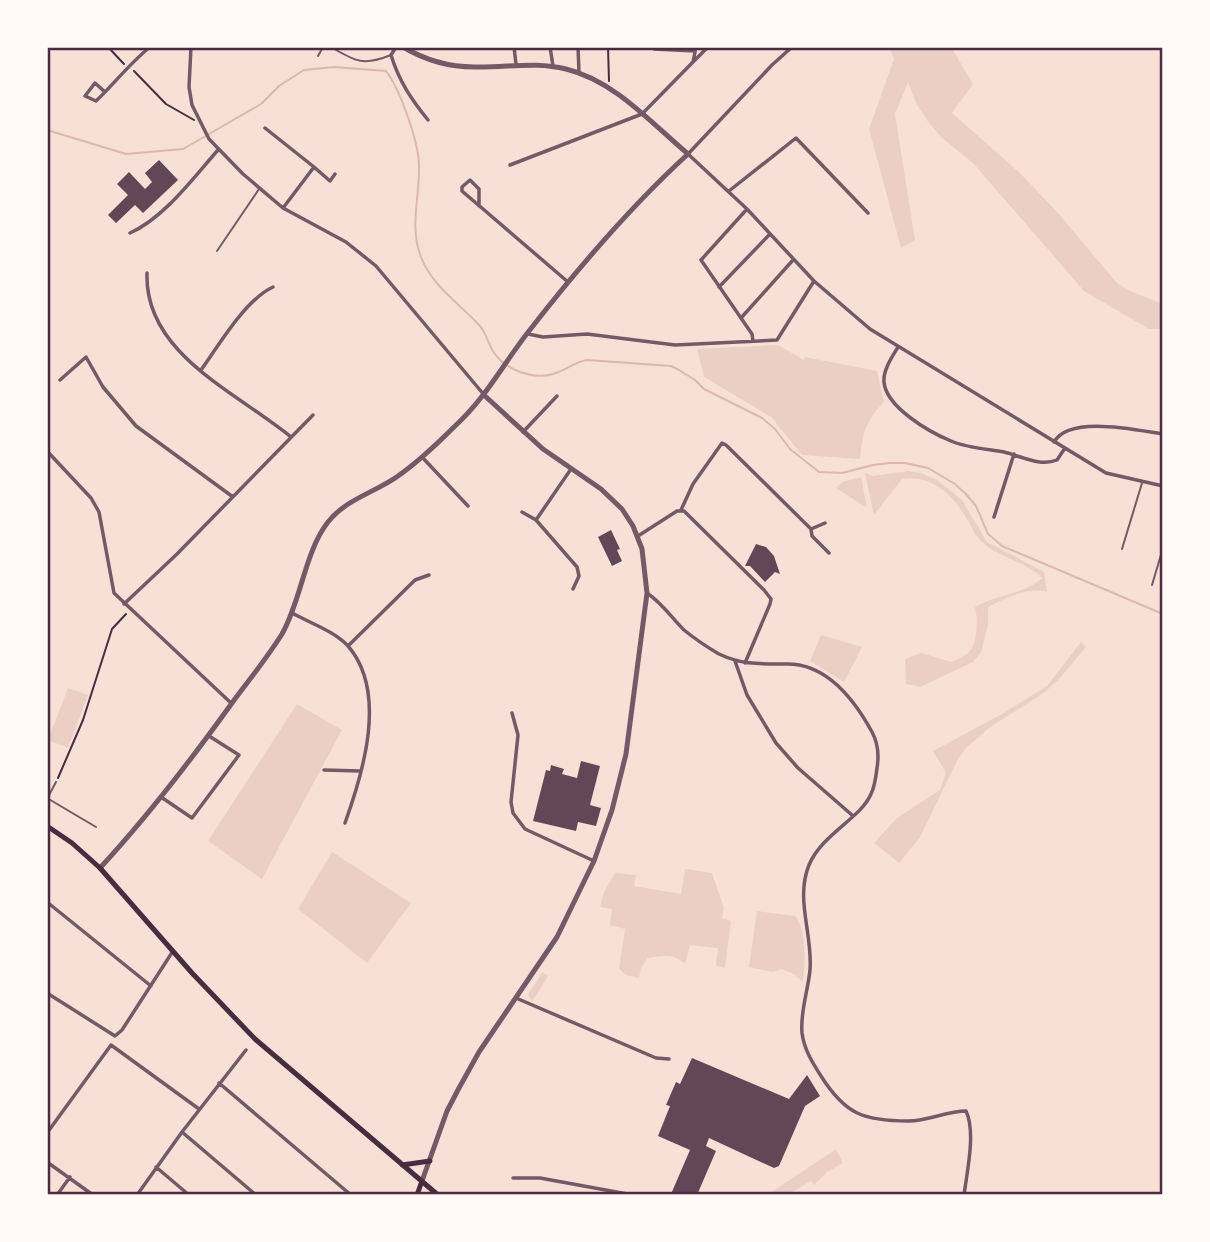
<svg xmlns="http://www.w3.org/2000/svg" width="1210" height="1242" viewBox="0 0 1210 1242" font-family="'Titillium Web',sans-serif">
	<rect width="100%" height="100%" fill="#f7e1d7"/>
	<path fill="#ebcfc5" d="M889 47H951L973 84 952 113 1021 174 1058 213 1117 283 1130 291 1163 304V329H1149L1084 291 973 163 942 138 929 123 917 105 908 82 895 114 915 240 901 248 869 129 894 59Z
		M778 345 804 360 805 357 877 371 884 402C865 422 863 432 860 459L802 455 771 417 704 377 697 349Z
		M908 471 921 473 937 480 962 500 987 542 1044 572 1047 592C1028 586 1005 599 988 607V626L981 652 973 662 920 687 906 684 905 659 921 653 952 662C957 659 963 657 968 653 978 644 978 619 975 607 995 595 1025 594 1042 578 1029 563 999 558 982 542 975 536 972 527 967 519 953 495 931 474 902 479L874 515 865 473 873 476Z
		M861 477 867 508 836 488 842 482Z
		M821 635 862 647 844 682 810 661Z
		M1081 642 1086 647 1060 678 1045 692 989 728 966 748 957 761 920 837 899 863 874 843 897 818 940 790 946 773 933 751 1002 714 1047 686Z
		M68 688 88 695 68 748 48 740Z
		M297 704 342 730 262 879 208 841Z
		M332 852 411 903 367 963 298 909Z
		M685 869 712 873 724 908 722 918 731 921 725 968 716 966 718 948 690 945 685 964C674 953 662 956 648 958L641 968 639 978 626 975 619 969 625 929 610 925 612 909 600 907 604 892 615 873 636 875 634 886 681 894Z
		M757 911 795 916C807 929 805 965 803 982L794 974 781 969 773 972 749 967Z
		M543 972 548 976 532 1002 528 994Z
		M836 1149 843 1163 827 1172 814 1185 811 1181 787 1195H767Z"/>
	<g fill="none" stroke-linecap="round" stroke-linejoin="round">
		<path stroke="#dcb8b0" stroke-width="2" d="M47 130 126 154 183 149 261 104 279 86 304 70 334 67 386 71C400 89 419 143 419 166 420 197 409 226 421 257 432 286 459 303 480 326 487 334 488 345 495 354 506 370 534 380 553 374 565 371 574 362 587 360L671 366 679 370 695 380 704 389 762 418 775 429 790 449 819 472 842 473 873 465 890 463H905L928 468 955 484 966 494 976 506 988 534 1002 546 1163 614"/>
	</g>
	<path fill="#644757" d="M159 160 178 180 143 213 135 205 116 223 108 215 128 195 117 184 129 172 145 189 152 182 145 173Z
		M611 530 620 549 617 550 622 561 612 566 598 537Z
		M756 544 766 547 774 556 780 574 775 572 765 582 750 566H745Z
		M581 761 600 766 590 805 601 808 596 826 578 822 576 831 533 821 546 770 550 771 551 765 564 769 562 774 577 778Z
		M692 1058 789 1099 807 1075 820 1096 805 1106 779 1166 774 1168 709 1138 706 1146 716 1151 697 1195 671 1194 690 1150 658 1136 670 1106 666 1105 676 1082 680 1084Z"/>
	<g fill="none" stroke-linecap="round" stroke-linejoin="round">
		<path stroke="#4a2c40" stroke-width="2" d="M108 47 124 64
			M608 47 609 81
			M134 71 166 104 194 120
			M58 778 83 720 112 629 126 614"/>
		<path stroke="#755966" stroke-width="2" d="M331 47C356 62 364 66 391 55
			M318 56 323 47
			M217 251 259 189
			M1122 549 1142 483
			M1152 585 1163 548
			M48 797 56 782
			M47 798 96 827"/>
		<path stroke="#755966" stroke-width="3.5" d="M191 47 189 87 192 105 209 139 243 174 283 208 346 242 376 266 485 396
			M396 47 391 55C399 81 411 99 428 120
			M514 47 516 64
			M550 47 553 66
			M578 47 579 73
			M792 47 772 65 688 154 747 209 814 281 870 329 1106 473 1163 486
			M654 49 695 51
			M694 61 708 47
			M105 92 95 83 85 96 96 101C114 84 130 63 150 47
			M265 128 314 167 283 208
			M510 165 642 114 693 62 696 47
			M314 167 330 181 335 174
			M729 191 796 138 868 213
			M479 206V189L470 180 462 187V191C471 199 481 207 490 215L568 282
			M747 209 701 260 752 334 753 341
			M130 233C164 218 194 177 218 150
			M147 273C144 354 238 393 291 437
			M719 287 770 234
			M741 318 793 260
			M528 334 543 337 587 334 675 345 777 340 814 281
			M898 347C892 357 883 370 884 382 886 407 929 432 951 441 967 448 987 449 1004 452 1021 456 1040 467 1057 460L1065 448
			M201 370C219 345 245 300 273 287
			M60 380 86 357 103 387 136 426 233 497
			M523 432 557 396
			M1054 442C1069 415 1136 430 1163 434
			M47 451 91 498 99 512 114 593 231 703
			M422 457 468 506
			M681 510 693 484 722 443 726 445 811 529
			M522 512 536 520 577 567 579 576 573 589
			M994 517 1014 454
			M536 520 571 469
			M825 523 811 529 812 536 829 553
			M638 536 677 511H684L764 590 771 599 770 604 745 663
			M647 593C662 603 671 617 684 630 695 639 707 647 719 654 742 665 761 664 786 664 827 663 854 699 872 732 878 743 879 756 877 768 876 776 875 786 871 794 861 818 822 834 809 865 795 899 813 935 810 970 808 991 800 1012 802 1033 804 1049 812 1062 821 1076 845 1114 863 1121 909 1121 928 1121 947 1111 966 1111 976 1132 967 1172 964 1195
			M124 604 177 554 313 415
			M292 613C310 623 334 631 348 646 388 692 363 773 345 823
			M348 646 415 580 429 575
			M735 661 747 695 776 743 798 768 852 815
			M512 713 518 735 511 802 513 813 525 829 594 861
			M324 770 360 771
			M161 797 192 818 239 755 209 736
			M47 902 151 986
			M47 993 115 1036 122 1030 173 951
			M516 998 656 1058 669 1059
			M219 1083 351 1195
			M182 1132 256 1195
			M47 1133 111 1045 199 1109
			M47 1162 93 1195
			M156 1167 189 1195
			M513 1178H540L633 1195
			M57 1195 70 1177
			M137 1195 182 1132 246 1050"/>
		<path stroke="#755966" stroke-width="5" d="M100 868C148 816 191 760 232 703 249 680 267 658 282 634 301 601 305 551 328 522 346 499 376 492 398 476 418 462 437 444 454 427 486 398 503 364 529 331 578 268 629 208 688 154 651 123 615 81 566 69 535 61 506 68 474 67 448 67 425 60 403 47
			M422 1181 447 1111 459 1088 479 1052 557 937 594 861 612 810 626 754 647 593 642 549 633 526 622 509 601 489 543 449 485 396"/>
		<path stroke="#4a2c40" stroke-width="5" d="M47 826 72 843 100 868 192 973 255 1039 438 1195
			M402 1165 430 1161
			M417 1195 422 1181"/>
	</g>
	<rect width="1210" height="1242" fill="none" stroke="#fffaf5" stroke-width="98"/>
	<rect x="49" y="49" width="1112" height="1144" fill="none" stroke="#4a2c40" stroke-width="2.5"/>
</svg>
